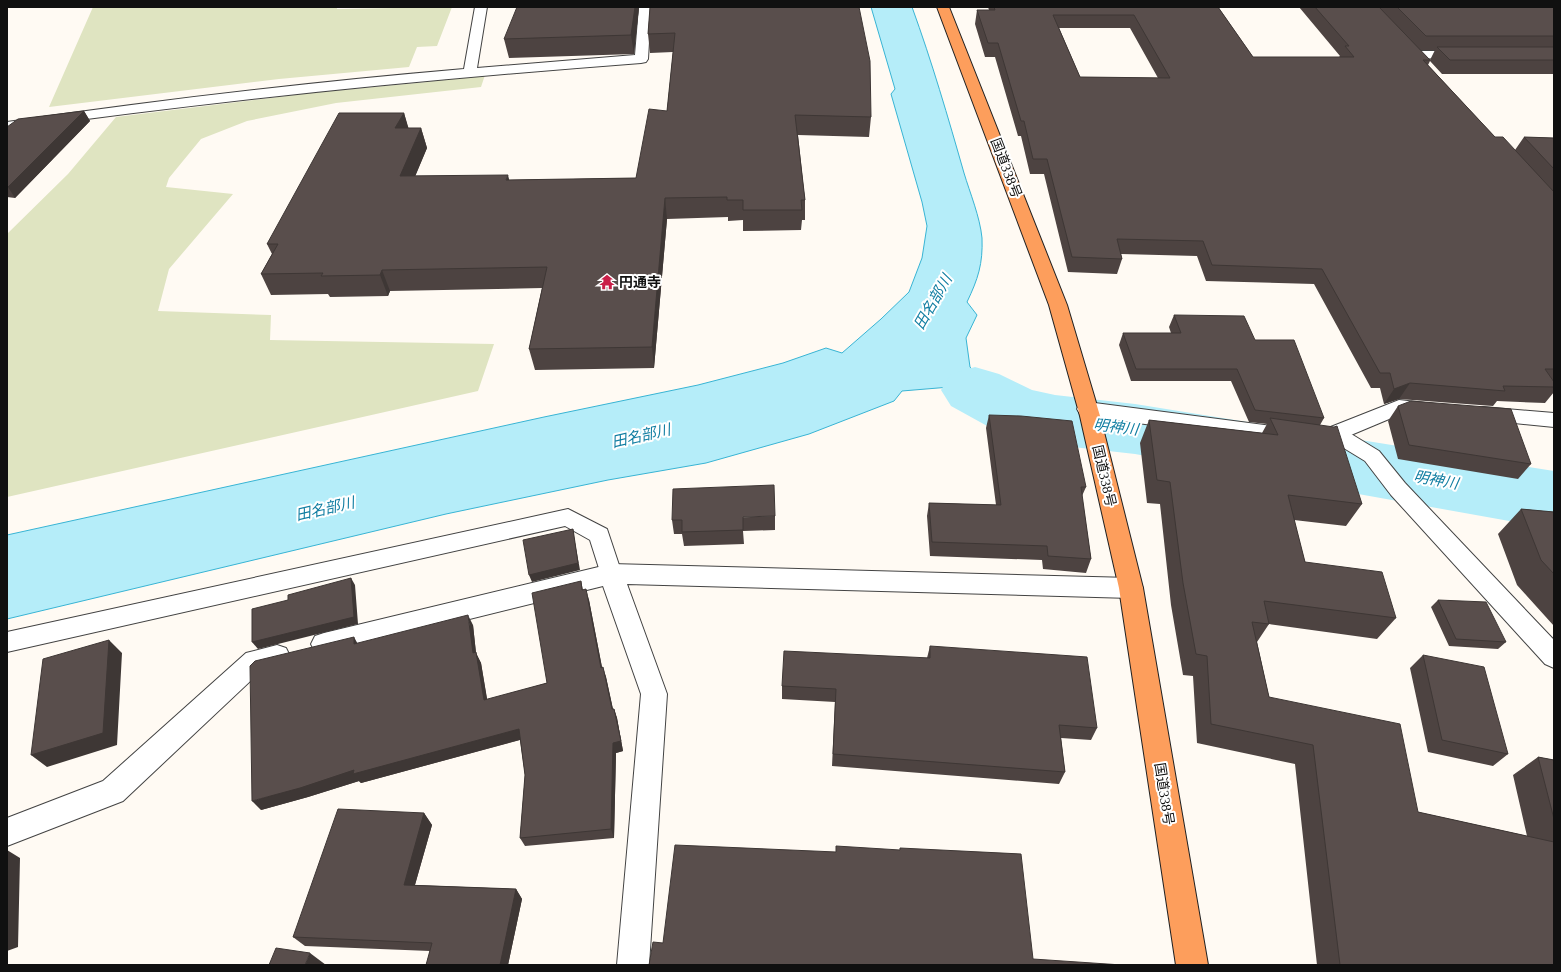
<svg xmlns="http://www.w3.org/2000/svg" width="1561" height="972" viewBox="0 0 1561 972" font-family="'Times New Roman','Noto Sans JP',serif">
	<rect width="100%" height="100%" fill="#fffaf3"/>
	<path fill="#dfe4c1" d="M93 7H337V9L452 7 437 46 417 47 409 67 279 79 49 107Z
		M486 72 481 87 336 103 247 121 201 139 169 178 166 187 233 194 169 269 158 311 271 315 270 340 494 344 478 391 7 497V234L68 174 116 117 310 93 427 82Z"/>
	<path fill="#b5edf9" stroke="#38b4d4" d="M871 7H912C932 62 948 117 964 173 970 193 980 217 982 238 983 264 978 279 967 302L977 315 966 338 970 367 988 387 1014 404 1053 412 1055 420 1053 427 971 407 950 387 902 391 894 401 809 434 706 463 608 480 446 514 7 619V535L544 417 698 385 783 363 826 348 842 353 881 319 909 292 922 258 927 226 922 202 891 94 895 89Z"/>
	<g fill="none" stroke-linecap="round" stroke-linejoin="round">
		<path fill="#b5edf9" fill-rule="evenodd" d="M975 367 999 374 1032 390 1055 395 1135 404 1554 471V529L1135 454 1055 445 989 427 951 406 941 390 951 374Z"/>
		<g stroke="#434343" stroke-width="2">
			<path id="service" d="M1336 427 1343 429 1379 451 1405 483 1554 640V668L1545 664 1391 495 1365 461 1329 439 1326 434 1329 429Z
				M568 509 607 529 622 574 619 581 611 583 603 581 590 540 565 526 7 652V632Z"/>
		</g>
		<g stroke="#434343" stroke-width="2">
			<path id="minor" d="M475 7H487L477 68 635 55 639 7H651L648 59 646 62 641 63C429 79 218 100 7 130V122C159 100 311 82 464 69Z
				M1413 51H1462L1467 52 1469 55 1467 58 1462 59 1408 58 1406 55 1408 52Z
				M1399 400 1434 404 1437 409 1434 414 1427 416 1401 414 1320 448 1087 416 1080 414 1077 409 1080 404 1087 402 1318 432Z
				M1483 407 1554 413V427L1476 419 1473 414 1476 409Z
				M611 564 1131 578 1139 581 1143 588 1139 595 1131 598 627 584 667 694 649 965H617L641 694 603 586 324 655 315 652 311 644 315 636 324 633Z
				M277 645 286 648 290 656 286 664 262 670 123 801 7 846V818L103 781 246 653Z"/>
		</g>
		<g stroke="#212121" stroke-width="2">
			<path id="trunk" d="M937 7H949L1067 305 1100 416 1143 588 1208 965H1176L1119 588 1080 416 1049 305Z"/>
		</g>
		<use href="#service" fill="#fff" fill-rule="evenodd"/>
		<use href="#minor" fill="#fff" fill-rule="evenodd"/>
		<use href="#trunk" fill="#fd9e5c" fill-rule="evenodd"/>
	</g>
	<path fill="#4d4341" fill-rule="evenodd" d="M639 7 634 54 509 58 504 39Z
		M650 7 871 117 869 137 798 135 805 200V220H802L801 230 743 231V220L728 221V217L667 219 654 368 535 370 529 349 542 288 390 291 388 296 330 297 328 294 271 295 261 274 272 254 267 244 404 113 408 128H421L427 148 415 176 509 180 636 178 667 111 673 52 650 53 648 34Z
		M988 7H1218L1253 57H1339L1340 56 1299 7H1554V74H1442L1430 61 1428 65 1495 137 1515 150 1524 137 1554 138V392L1545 403 1497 401 1493 406 1399 399 1384 404 1380 388H1371L1314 284 1206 281 1197 256 1121 254 1122 259 1117 274 1068 272 1044 174H1030L1021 136H1018L995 57H985L975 24 977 10H989ZM1059 28H1130L1158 78 1080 77ZM1420 50H1435L1430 60Z
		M84 111 90 121 15 198 7 197V127Z
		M1174 315 1255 340 1324 418 1320 425 1362 504 1346 526 1294 520 1305 562 1396 618 1377 639 1269 624 1257 642 1269 697 1418 812 1527 836 1513 775 1538 757 1554 760V965H1317L1295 764 1197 743 1193 676 1183 675 1171 605 1160 504 1147 503 1140 443 1149 420 1262 433 1267 424 1249 422 1231 381H1131L1119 345 1123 333H1171L1169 327Z
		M1398 406 1531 464 1518 479 1398 459 1388 421Z
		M989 415 1086 487 1082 496 1091 559 1086 573 1043 569 1042 560 930 556 927 516 929 503 996 505 986 428Z
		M1521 509 1554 512V626L1517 585 1498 534Z
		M775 516V530L743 531 744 544 684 546 682 534H674L672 520Z
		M581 581 583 590 589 600 602 667 606 677 613 709H614L617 718 623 751 616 753 614 838 525 846 520 838 525 775 520 740 361 783 359 781 308 797 261 810 358 644 473 625 476 653 481 663 487 700 547 683Z
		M1438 600 1506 642 1498 649 1449 646 1431 607Z
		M930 646 1097 728 1091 740 1061 738 1065 772 1059 784 832 766 835 702 782 699V686L927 658Z
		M1423 655 1508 754 1493 766 1428 752 1410 668Z
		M424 813 432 825 415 885 516 889 522 899 508 965H426L430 951 305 946 293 937Z"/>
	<path fill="#3e3735" d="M635 7H639L634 54 631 35Z
		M84 111 90 121 15 198 8 187Z
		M404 113 410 133 395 128Z
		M421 128 427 148 407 196 400 176Z
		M508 175 513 195 506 180Z
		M665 198 667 219 654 368 652 347Z
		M382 270 390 291 388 296 380 275Z
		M1410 383 1399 399 1384 404 1394 389Z
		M573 529 574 537 580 570 532 582 529 575Z
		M351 578 355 585 358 624 258 649 252 642Z
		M586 589 589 600 604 678 601 668Z
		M468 615 473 625 476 653 481 663 489 710 484 700 473 653Z
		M354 637 360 648 354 644Z
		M109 640 122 653 117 745 47 767 31 755Z
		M603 667 606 677 615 719 612 709Z
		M614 709 617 718 623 751 616 753 614 838 611 829Z
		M519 729 523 739 361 783 359 781 308 797 261 810 252 801 354 770Z
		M424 813 432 825 412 895 404 885Z
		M7 850 20 858 18 947 7 951Z
		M516 889 522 899 508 965H500Z
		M310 953 326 965H305Z"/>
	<path fill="#594e4c" stroke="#3e3735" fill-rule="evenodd" d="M517 7H635L631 35 504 39Z
		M650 7H859L870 61 871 117 795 115 805 200H801L802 210H743V200H727V197L665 198 652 347 529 349 547 267 382 270 380 275 321 276 323 273 261 274 278 244H267L339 113H404L395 128H421L400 176 508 175 506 180 636 178 649 109 667 111 675 33 648 34Z
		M994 7H1218L1253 57H1354L1345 46H1349L1315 7H1379L1430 60H1423L1495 137H1503L1554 192V369H1545L1554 382V387L1503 386 1505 391 1410 383 1394 389 1390 373H1380L1322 269 1212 265 1203 241 1117 239 1122 259 1072 257 1047 159H1033L1024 121H1021L998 43H988L977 10H995ZM1053 15H1134L1170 78 1080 77Z
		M1397 7H1554V36H1426Z
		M1437 47H1554V60H1450Z
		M84 111 8 187H7V127L18 119Z
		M1524 137 1554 138V169Z
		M1174 315 1244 316 1255 340H1294L1324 418 1255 410 1237 369H1136L1123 333H1181Z
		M1411 401 1511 409 1531 464 1409 445 1398 406Z
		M989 415 1021 416 1072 421 1086 487H1081L1091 559 1048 556 1047 546 932 542 929 503 1001 505Z
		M1270 418 1334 427 1337 426 1362 504 1288 495 1305 562 1382 572 1396 618 1264 601 1269 624 1252 622 1269 697 1400 724 1418 812 1554 842V965H1340L1313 745 1211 724 1207 656 1196 654 1183 583 1170 482 1157 480 1149 420 1278 435Z
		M774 485 775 516 743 517V530L682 532V520H672L673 489Z
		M1521 509 1554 512V574L1541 560Z
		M573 529 578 563 529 575 523 540Z
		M351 578 354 617 252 642V609L288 600V595Z
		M581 581 582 590 586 589 601 668 603 667 612 709H614L621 741 613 743 611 829 520 838 525 775 519 729 353 774 354 770 300 788 252 801 250 666 255 661 354 637V644L468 615 473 653 476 652 484 700 547 683 532 593Z
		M1438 600 1486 602 1506 642 1456 639Z
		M109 640 103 733 31 755 43 659Z
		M930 646 1087 657 1097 728 1059 725 1065 772 833 754 836 689 782 686 784 651 930 658Z
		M1423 655 1484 667 1508 754 1442 740Z
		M1538 757 1554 760V819Z
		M338 809 424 813 404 885 516 889 500 965H426L432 943 293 937Z
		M675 845 836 852V846L900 850V848L1021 854 1033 959 1122 965H649L653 942 663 943Z
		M276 948 310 953 305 965H269Z"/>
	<defs>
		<g id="temple-bare" transform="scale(1.2)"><path d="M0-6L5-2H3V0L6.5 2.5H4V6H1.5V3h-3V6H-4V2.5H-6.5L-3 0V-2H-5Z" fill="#c91f48" stroke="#fff" stroke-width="2.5" paint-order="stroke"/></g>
	</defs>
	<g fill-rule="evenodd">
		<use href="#temple-bare" x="607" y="282"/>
	</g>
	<g text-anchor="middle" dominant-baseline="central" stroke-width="4" stroke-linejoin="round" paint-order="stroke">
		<g font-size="14" fill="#101010" stroke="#fff">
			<text transform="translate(1006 168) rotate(69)">国道338号</text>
			<text transform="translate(1104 476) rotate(77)">国道338号</text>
			<text transform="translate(1164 794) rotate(81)">国道338号</text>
		</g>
		<g font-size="14" font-weight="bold" fill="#101010" stroke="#fff" text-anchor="start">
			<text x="619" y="282">円通寺</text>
		</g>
		<g font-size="15" font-style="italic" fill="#117ea2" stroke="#fff">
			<text transform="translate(933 302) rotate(-60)">田名部川</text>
			<text transform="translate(1116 427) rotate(7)">明神川</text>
			<text transform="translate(641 436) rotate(-13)">田名部川</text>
			<text transform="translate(1436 480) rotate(10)">明神川</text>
			<text transform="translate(325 509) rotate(-13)">田名部川</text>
		</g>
	</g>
	<rect width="1561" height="972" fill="none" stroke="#101010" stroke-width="16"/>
</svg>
